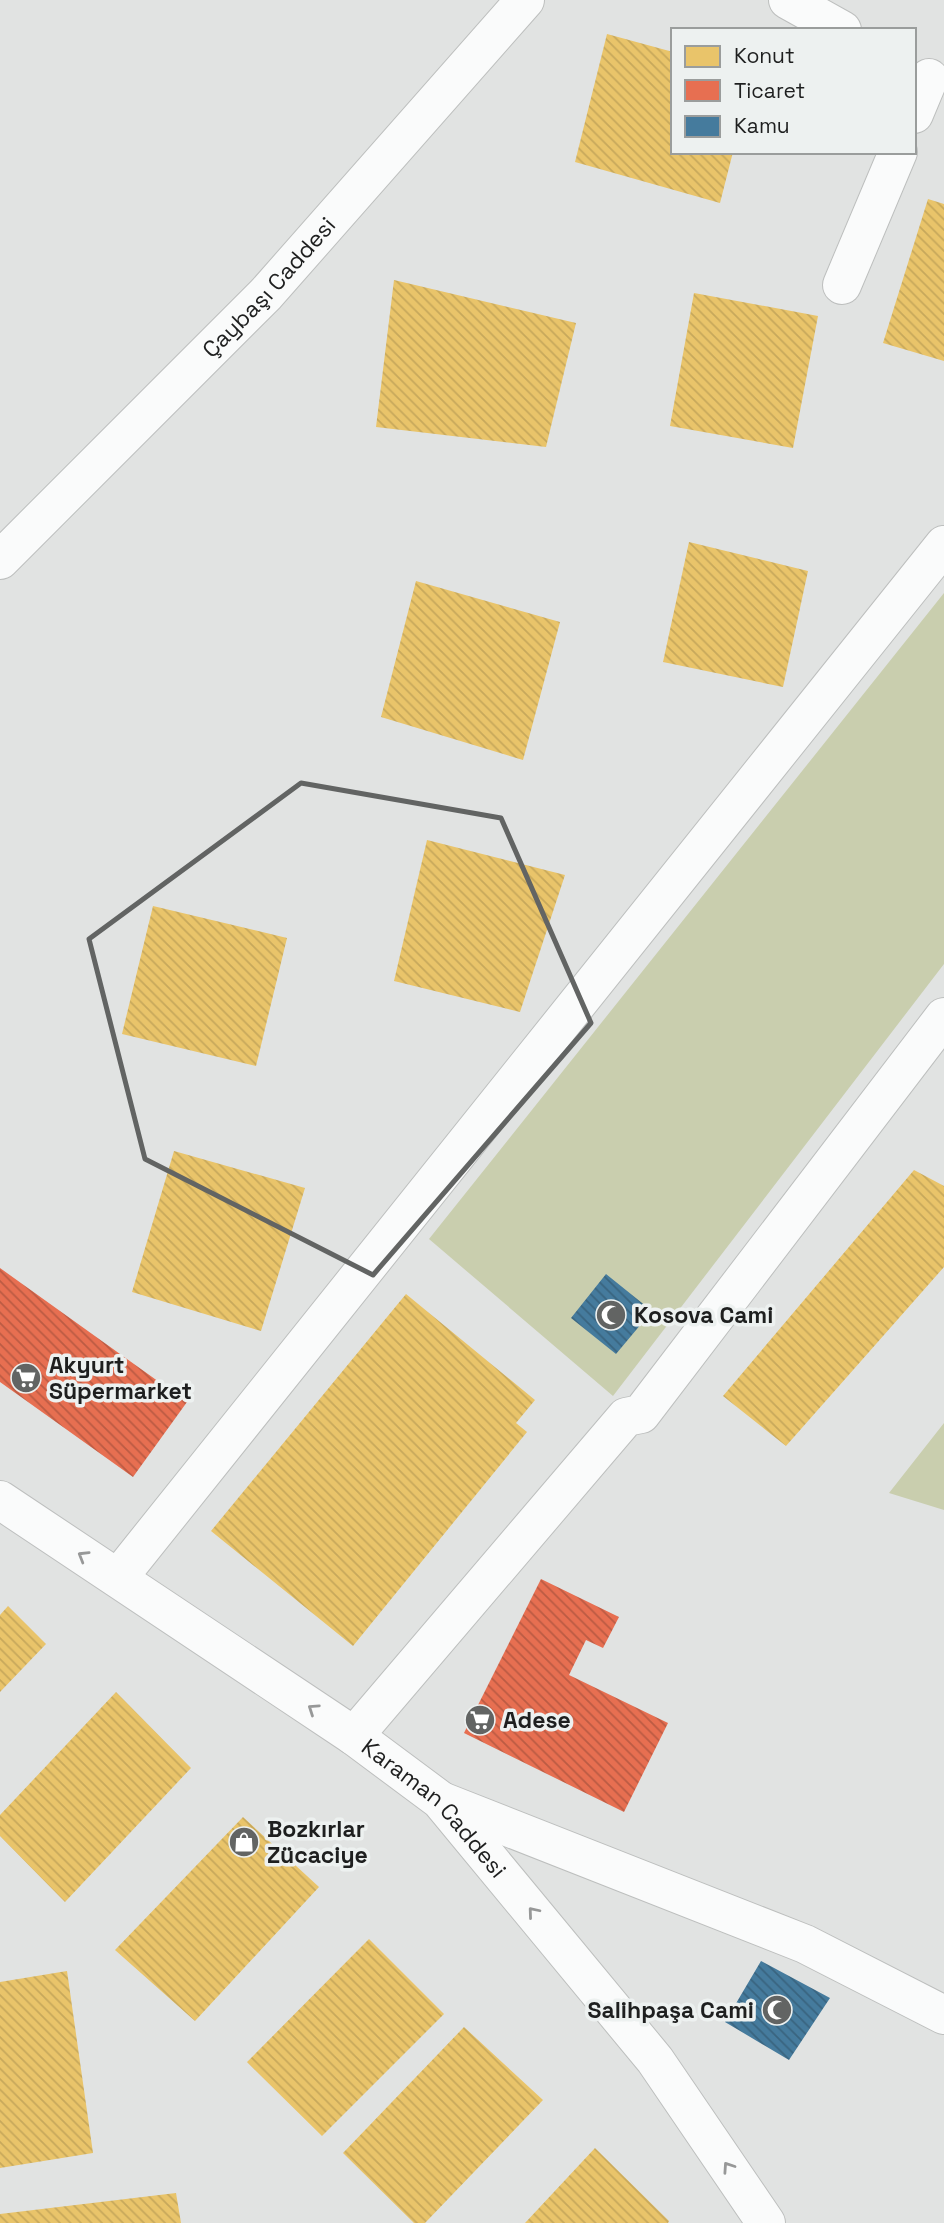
<svg xmlns="http://www.w3.org/2000/svg" width="944" height="2223" viewBox="0 0 944 2223" font-family="'Space Grotesk',sans-serif">
	<defs>
		<pattern id="homes-back-hatch" width="6" height="6" patternUnits="userSpaceOnUse" patternTransform="scale(1.75)"><rect width="6" height="6" fill="#e9c46a"/><path d="M-1 5l2 2M0 0l6 6M5-1l2 2" fill="none" stroke="#c7a85b"/></pattern>
		<pattern id="shops-back-hatch" width="6" height="6" patternUnits="userSpaceOnUse" patternTransform="scale(1.75)"><rect width="6" height="6" fill="#e76f51"/><path d="M-1 5l2 2M0 0l6 6M5-1l2 2" fill="none" stroke="#bb5b43"/></pattern>
		<pattern id="public-back-hatch" width="6" height="6" patternUnits="userSpaceOnUse" patternTransform="scale(1.75)"><rect width="6" height="6" fill="#457b9d"/><path d="M-1 5l2 2M0 0l6 6M5-1l2 2" fill="none" stroke="#39647f"/></pattern>
	</defs>
	<rect width="100%" height="100%" fill="#e1e3e2"/>
	<path fill="#c9ceae" d="M944 593V964L613 1396 429 1239Z
		M944 1423V1510L889 1493Z"/>
	<path fill="url(#homes-back-hatch)" d="M607 34 673 52V152H733L720 203 575 162Z
		M928 199 944 204V361L883 343Z
		M394 280 576 323 546 447 376 427Z
		M694 293 818 316 793 448 670 426Z
		M689 542 808 571 783 687 663 662Z
		M416 581 560 622 523 760 381 717Z
		M427 840 565 875 520 1012 394 981Z
		M153 906 287 938 256 1066 122 1034Z
		M174 1151 305 1188 261 1331 132 1292Z
		M914 1170 944 1186V1267L786 1446 723 1396Z
		M406 1294 535 1400 516 1423 527 1432 353 1646 211 1531Z
		M8 1606 46 1644 0 1692V1615Z
		M116 1692 191 1768 65 1902 0 1836V1815Z
		M243 1817 319 1887 195 2021 115 1950Z
		M369 1939 444 2014 322 2136 247 2062Z
		M67 1971 93 2153 0 2168V1982Z
		M464 2027 543 2100 425 2223H414L343 2153Z
		M595 2148 669 2221 668 2223H525Z
		M176 2193 181 2223H0V2214Z"/>
	<path fill="url(#shops-back-hatch)" d="M0 1268 187 1402 133 1477 0 1382Z
		M541 1579 619 1617 603 1648 586 1640 569 1675 668 1723 624 1812 464 1733Z"/>
	<path fill="url(#public-back-hatch)" d="M606 1274 652 1311 616 1354 571 1318Z
		M761 1961 830 1998 789 2060 725 2022Z"/>
	<g fill="none" stroke-linecap="round" stroke-linejoin="round">
		<g stroke="#bdbfbe" stroke-width="40">
			<g id="minor">
				<path d="M788 0 842 30"/>
				<path d="M914 114 929 78"/>
				<path d="M842 285 898 152"/>
				<path id="s1" d="M0 560 266 294 525 0"/>
				<path id="s2" d="M0 1500 354 1736 440 1800 655 2060 766 2223"/>
				<path d="M118 1578 944 545"/>
				<path d="M354 1736 626 1417 641 1414 944 1017"/>
				<path d="M444 1802 805 1944 944 2015"/>
			</g>
		</g>
		<use href="#minor" stroke="#fafbfb" stroke-width="38"/>
	</g>
	<defs><path id="oneway-chevron" d="M-2-3.5L2.5 0L-2 3.5" fill="none" stroke-width="1.6" stroke-linecap="round" stroke-linejoin="round" transform="scale(1.75)"/></defs>
	<g stroke="#979898">
		<use href="#oneway-chevron" transform="translate(83 1556) rotate(-149)"/>
		<use href="#oneway-chevron" transform="translate(313 1709) rotate(-146)"/>
		<use href="#oneway-chevron" transform="translate(533 1912) rotate(-130)"/>
		<use href="#oneway-chevron" transform="translate(728 2167) rotate(-124)"/>
	</g>
	<path fill="none" stroke="#626463" stroke-width="5" stroke-linejoin="round" d="M301 783 501 818 591 1023 373 1275 145 1159 89 939Z"/>
	<defs>
		<g id="mosque-disc" transform="scale(1.575)"><circle r="9.5" fill="#626463" stroke="#edf1f0"/><path d="M3.5-4.9A6 6 0 1 0 3.5 4.9A5 5 0 1 1 3.5-4.9Z" fill="#fff"/></g>
		<g id="supermarket-disc" transform="scale(1.575)"><circle r="9.5" fill="#626463" stroke="#edf1f0"/><path d="M-6-5.5h2.5l.6 2H6L4.5 2H-2.5L-4.4-4H-6ZM-1.5 3.2a1.3 1.3 0 1 0 .1 0ZM3 3.2a1.3 1.3 0 1 0 .1 0Z" fill="#fff"/></g>
		<g id="shop-disc" transform="scale(1.575)"><circle r="9.5" fill="#626463" stroke="#edf1f0"/><path d="M-5-2.5h2.3a2.7 3.5 0 0 1 5.4 0H5L5.5 6h-11ZM-1.5-2.5h3a1.5 2.3 0 0 0-3 0Z" fill="#fff"/></g>
	</defs>
	<g fill-rule="evenodd">
		<use href="#mosque-disc" x="611" y="1315"/>
		<use href="#supermarket-disc" x="26" y="1378"/>
		<use href="#supermarket-disc" x="480" y="1720"/>
		<use href="#shop-disc" x="244" y="1842"/>
		<use href="#mosque-disc" x="777" y="2010"/>
	</g>
	<g text-anchor="middle" dominant-baseline="central" stroke-width="7" stroke-linejoin="round" paint-order="stroke">
		<g font-size="23" fill="#1e1f1f" stroke="#edf1f0">
			<text stroke="none"><textPath href="#s1" startOffset="383">Çaybaşı Caddesi</textPath></text>
			<text stroke="none"><textPath href="#s2" startOffset="534">Karaman Caddesi</textPath></text>
		</g>
		<g font-size="23" font-weight="bold" fill="#1e1f1f" stroke="#edf1f0" text-anchor="start">
			<text x="634" y="1315">Kosova Cami</text>
			<text x="49" y="1365">Akyurt<tspan x="49" dy="26">Süpermarket</tspan></text>
			<text x="503" y="1720">Adese</text>
			<text x="267" y="1829">Bozkırlar<tspan x="267" dy="26">Zücaciye</tspan></text>
			<text x="754" y="2010" text-anchor="end">Salihpaşa Cami</text>
		</g>
	</g>
	<rect x="671" y="28" width="245" height="126" fill="#edf1f0" stroke="#9a9d9c" stroke-width="2"/>
	<rect x="685" y="46" width="35" height="21" fill="#e9c46a" stroke="#9a9d9c" stroke-width="2"/>
	<text x="734" y="63" font-size="21" fill="#1e1f1f">Konut</text>
	<rect x="685" y="80" width="35" height="21" fill="#e76f51" stroke="#9a9d9c" stroke-width="2"/>
	<text x="734" y="98" font-size="21" fill="#1e1f1f">Ticaret</text>
	<rect x="685" y="116" width="35" height="21" fill="#457b9d" stroke="#9a9d9c" stroke-width="2"/>
	<text x="734" y="133" font-size="21" fill="#1e1f1f">Kamu</text>
</svg>
